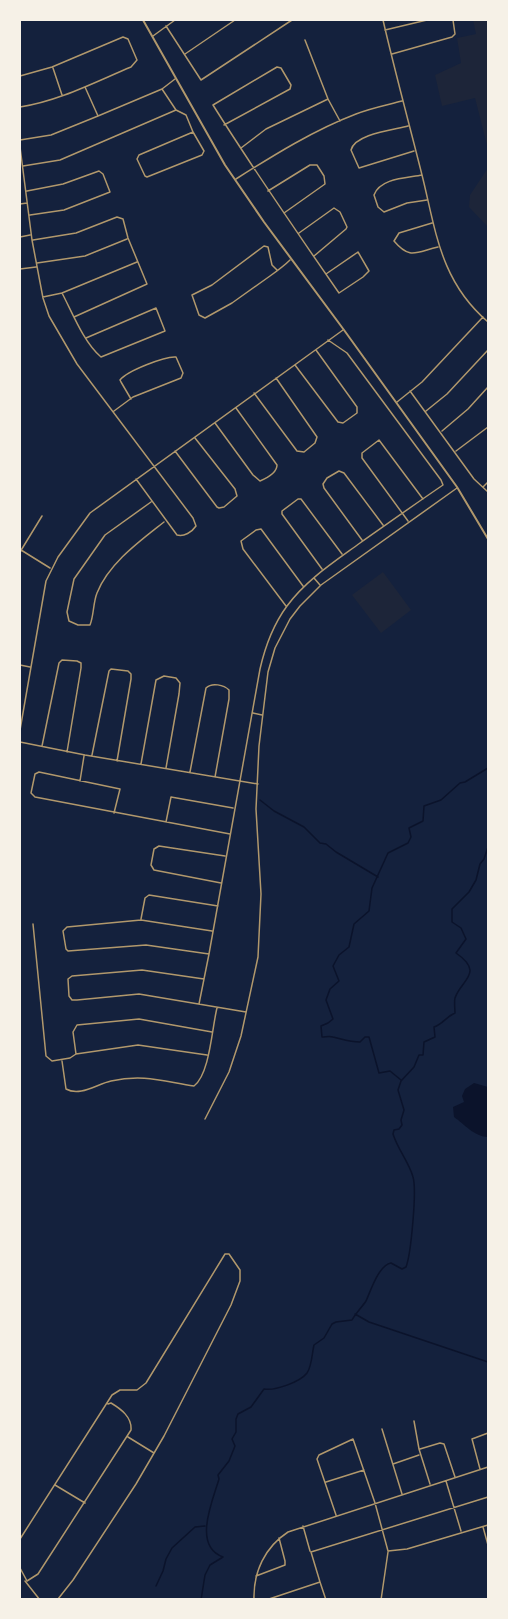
<svg xmlns="http://www.w3.org/2000/svg" width="508" height="1619" viewBox="0 0 508 1619" font-family="'Open Sans',sans-serif">
	<rect width="100%" height="100%" fill="#14213d"/>
	<path fill="#1d2539" d="M473 20H488V149L475 98 442 106 435 75 461 63 457 38 476 34Z
		M488 168V227L469 207 470 195Z
		M383 572 411 610 381 633 352 595Z"/>
	<path fill="#0b132b" d="M474 1083 488 1087V1137C475 1137 464 1124 454 1117L453 1107 464 1102 462 1096 465 1089Z"/>
	<g fill="none" stroke-linecap="round" stroke-linejoin="round">
		<path stroke="#0b132b" stroke-width="1.5" d="M260 800 274 811 304 827 320 843 326 844 336 852 378 877
			M401 1080 390 1071 379 1073 369 1037H365L360 1042C350 1042 342 1039 333 1037 329 1036 326 1037 322 1037L321 1026 328 1023 333 1019 326 1000 330 989 339 981 333 966 339 955 349 947 354 924 369 911 372 888 388 853 408 843 411 837 409 828 423 821 424 806 441 800 460 783 465 782 488 768
			M355 1314 369 1322 488 1362
			M156 1586 163 1571 166 1559 172 1548 195 1527 205 1526
			M201 1600 205 1575 210 1565 223 1557C192 1546 213 1500 219 1479L218 1475 229 1461 235 1446 232 1439 236 1432V1419L238 1414 251 1407 264 1389C275 1391 300 1382 307 1373 312 1366 312 1353 314 1345L324 1338 332 1324 336 1322 352 1320C356 1313 362 1307 366 1301 371 1290 379 1265 391 1263L402 1269 406 1267C411 1254 417 1190 413 1177 409 1162 398 1150 393 1134L394 1130 399 1129 402 1125 401 1120 404 1110 398 1090 401 1081 414 1067 419 1055H423L424 1042 435 1037 434 1027C443 1024 446 1017 455 1013 455 1009 454 1002 455 998 461 980 485 973 456 953L466 939 461 928 452 922V909L469 892 476 880 480 864 484 859 488 847"/>
		<path stroke="#b1986c" stroke-width="1.5" d="M383 20C395 72 409 123 422 175 436 231 440 281 488 322
			M166 26 201 80 292 20
			M385 30 427 20
			M153 36 175 20
			M185 54 235 20
			M392 54 452 37 455 34 453 20
			M53 68 62 95
			M20 76 52 67 123 37 128 39 137 60 131 67C95 82 59 101 20 107
			M85 87 98 116
			M328 99 340 121
			M176 110 186 115 193 132 139 155 137 159 145 176 147 177 202 155 204 151 193 132
			M224 125 290 89 291 85 281 68 277 67 213 105C253 169 296 231 339 293L363 277 369 271 358 252 326 274
			M408 126C393 130 355 134 351 150L359 168 414 151
			M20 140 51 135 98 116 162 89 175 79
			M20 147 32 240 43 298 49 316 77 364 193 518 196 526C192 532 184 537 177 535L136 479
			M241 148 266 129 328 99 305 40
			M23 166 60 160 176 110 162 89
			M422 175C407 178 380 178 374 195L378 207 384 212 407 203 427 200
			M236 179C274 155 314 130 356 114 371 108 387 105 402 101
			M27 191 63 184 99 171 103 174 110 192 64 210 30 215
			M268 191 310 165H317L324 176 325 184 284 213
			M20 204 27 203
			M432 223 399 233 394 241C410 260 416 252 438 247
			M299 233 334 208 340 212 347 227 346 229 314 256
			M20 237 30 235
			M33 240 76 233 117 217 123 219 128 238 147 284 74 317
			M37 263 85 256 127 239
			M20 269 36 267
			M277 270 272 265 268 247 264 246 212 285 192 295 199 315 205 318 232 303 270 276C277 271 284 266 290 260
			M62 293C72 312 84 343 101 357L165 331 156 308 86 338
			M43 297 62 293 137 262
			M295 365 338 422 343 423 357 413V407L316 350
			M410 391 474 479 488 492
			M254 393 297 451 304 452 315 443 317 437 276 378
			M397 402 422 382 483 317
			M114 411 133 397 181 378 183 373 176 357C165 356 127 371 120 380L121 382 131 399
			M426 411 447 394 488 350
			M215 423 253 475 260 481C267 478 277 473 277 465L236 408
			M442 431 468 409 488 387
			M175 451 217 507 219 508 224 507 237 496 235 489 195 438
			M456 451 488 427
			M483 487 488 482
			M151 502 105 535 74 579 67 612 69 621 78 625H90C94 615 93 603 97 593 109 563 140 541 164 522
			M408 521 362 458V453L379 440 423 499
			M362 540 324 488 323 484 327 478 339 471 344 473 383 525
			M21 550 50 568
			M20 552 42 516
			M322 569 282 514V511L298 499H301L342 554
			M314 578 320 585
			M286 606 243 549 241 541 256 530 261 529 303 586
			M20 665 30 667
			M253 713 262 715
			M20 730 46 581 58 557 90 513 343 330
			M20 732V745
			M20 742 85 755 258 784
			M42 746 59 663 62 660 77 661 81 663V668L67 752
			M92 755 109 671 111 669 128 671 131 674V679L117 761
			M141 764 156 680 164 676 176 678 180 683 179 694 166 768
			M190 772 206 688C212 682 224 685 229 690V699L215 777
			M80 781 84 756
			M114 813 120 789 39 772 35 774 31 793 35 797 230 834
			M166 822 171 797 233 808
			M221 883 154 870 151 865 154 849 159 846 225 856
			M141 919 145 898 149 895 218 906
			M33 924 46 1056 52 1061 70 1058 76 1054
			M209 954 146 945 68 951 66 949 63 931 67 927 141 920 212 931
			M204 979 142 970 72 976 68 979 69 996 72 1000H77L139 994 246 1012
			M199 1004 209 954 260 669C265 647 273 625 287 606 306 580 334 562 360 543 387 524 415 504 443 485L441 480 347 353 328 340
			M207 1055 138 1045 76 1054 73 1032 77 1025 139 1019 212 1032
			M62 1061 66 1089C80 1097 97 1084 111 1081 143 1074 162 1081 194 1086 210 1074 212 1027 217 1008
			M205 1119 229 1072 241 1036 258 957 261 894 256 809 259 746 268 672 275 648 290 619 300 606 321 585 457 488
			M414 1421 419 1449 430 1484
			M382 1429 402 1494
			M128 1437 154 1453
			M420 1449 440 1443 444 1444 455 1477
			M393 1464 419 1455
			M480 1469 472 1439 488 1433
			M446 1481 461 1531
			M326 1482 364 1470
			M55 1485 85 1503
			M336 1515 317 1459 319 1455 353 1439 375 1503 388 1551 407 1549 488 1525
			M303 1526 310 1551
			M483 1527 488 1545
			M20 1539 112 1395 120 1390H137L146 1383 225 1254H229L240 1270V1281L231 1305 164 1436 136 1484 73 1580 58 1599 52 1600
			M20 1568 27 1581 38 1574 131 1430C132 1417 121 1409 111 1403L108 1404
			M256 1576 285 1565V1561L279 1538
			M25 1581 40 1600
			M320 1582 311 1552 488 1497
			M254 1600C253 1572 265 1547 288 1532L488 1467
			M266 1600 320 1582 326 1600
			M381 1600 388 1552"/>
		<path stroke="#b1986c" stroke-width="2" d="M143 20 225 165 264 222 344 330 457 487 488 539"/>
	</g>
	<rect width="508" height="1619" fill="none" stroke="#f6f1e7" stroke-width="42"/>
</svg>
